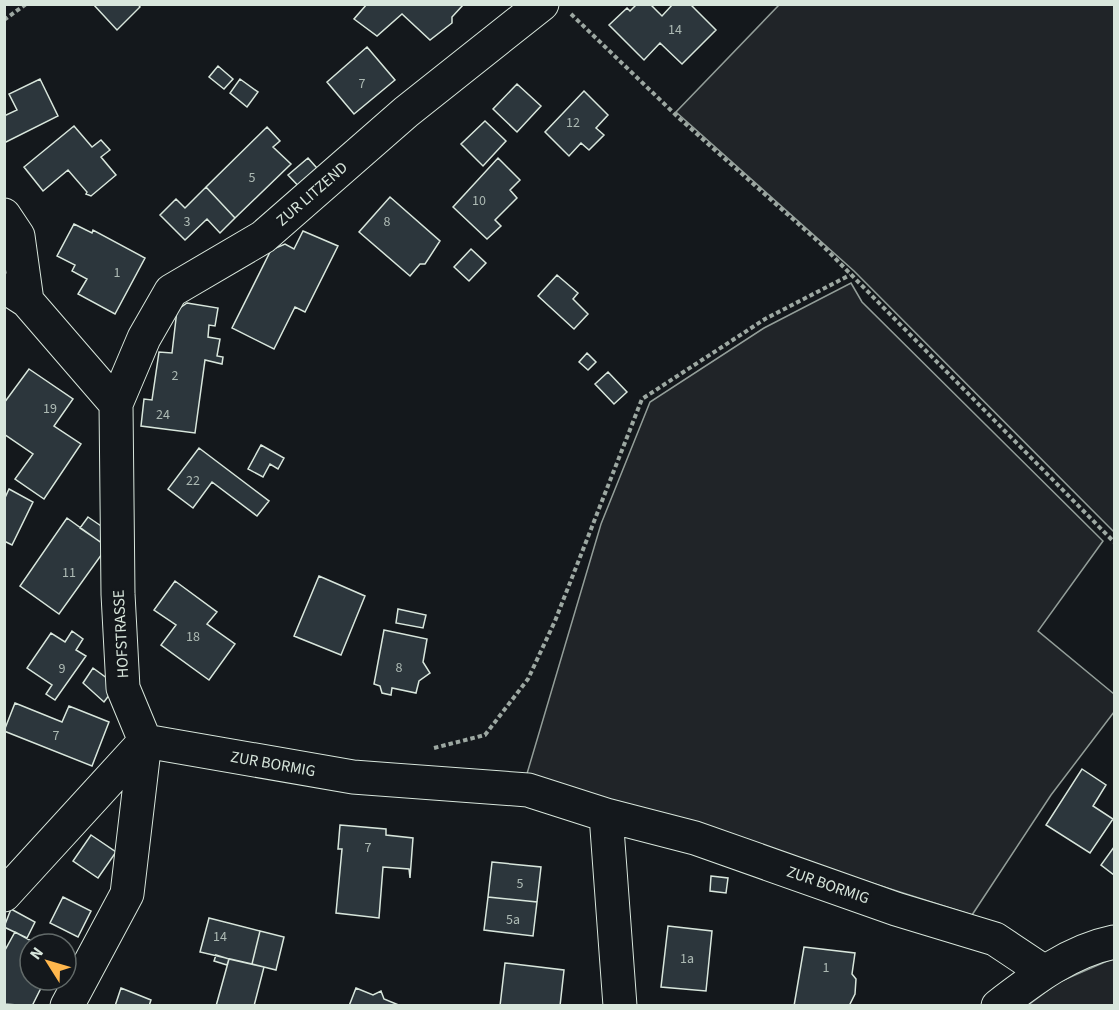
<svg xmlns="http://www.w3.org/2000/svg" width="1119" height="1010" viewBox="0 0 1119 1010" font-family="'Source Sans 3',sans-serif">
	<rect width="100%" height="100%" fill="#14181c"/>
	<path fill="#202428" stroke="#939e99" stroke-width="1.5" d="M779 5H1114V532L854 271 676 112Z
		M851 283 862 302 1103 541 1038 631 1114 694V712L1051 795 972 915 696 827 526 777 601 524 650 402 764 328Z
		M1114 958V1005L1027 1006 1059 982Z"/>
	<path fill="#2c363c" stroke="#d8e6dc" stroke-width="1.5" d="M93 4H138L140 7 117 30Z
		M367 4H462L463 5 452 17V23L430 40 402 14 377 36 354 19Z
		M637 4H650L662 16 673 4H690L716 30 682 64 660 43 644 60 609 25 627 8 630 11Z
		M367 47 395 80 354 114 327 82Z
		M218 66 233 79 224 89 209 77Z
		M40 79 58 116 4 143V116L17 110 9 94Z
		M240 79 258 92 247 107 230 93Z
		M517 84 541 106 517 132 493 109Z
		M584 91 608 115 596 128 604 135 589 150 581 143 569 156 545 132Z
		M485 121 506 141 483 166 461 144Z
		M74 126 92 147 101 140 110 150 101 157 116 175 91 196 86 194 87 192 68 170 43 191 24 167Z
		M267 127 280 141 273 147 291 164 235 218 206 187Z
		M308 158 324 176 305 193 288 175Z
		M498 158 520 180 510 190 517 198 495 220 501 226 487 239 453 207Z
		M206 187 235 218 220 233 207 219 185 240 160 215 176 199 185 208Z
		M390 197 440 241 425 264H420L410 276 359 232Z
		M74 224 92 233 93 230 145 258 115 314 78 294 87 279 72 271 75 265 57 256Z
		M303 231 338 246 305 312 295 307 274 349 232 328 271 250 285 244 294 249Z
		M471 249 486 263 469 281 454 267Z
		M557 275 578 293 573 299 588 314 574 329 538 296Z
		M187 303 218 308 215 326 209 325 208 337 220 339 217 356 223 357 222 364 205 360 195 433 141 426 144 399 152 400 159 352 172 353 177 310Z
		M587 353 596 362 588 370 579 362Z
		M29 369 73 399 54 426 81 444 44 499 15 479 33 454 4 434V403Z
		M608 372 627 392 614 404 595 384Z
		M261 445 284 458 278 469 270 464 263 477 248 469Z
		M199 448 269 501 257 516 212 482 193 508 168 489Z
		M9 489 33 502 12 545 4 541V500Z
		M88 517 107 530 105 545 80 528Z
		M67 518 107 547 59 614 20 586Z
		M319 576 365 596 341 655 294 636Z
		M175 581 217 612 207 624 235 644 209 680 161 645 176 625 154 610Z
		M398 609 426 615 423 628 396 623Z
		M384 630 427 639 423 662 430 673 419 681 416 693 392 688 391 695 382 693 380 686 374 684Z
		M72 631 83 639 76 650 86 656 55 700 46 694 52 685 27 668 51 633 65 642Z
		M93 668 108 679 110 694 104 702 83 683Z
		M15 703 62 722 69 706 109 722 92 766 4 731Z
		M1082 769 1106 785 1093 806 1113 819 1090 853 1046 825Z
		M340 825 386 829V835L413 838 410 878 409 869 383 867 379 918 336 913 342 849H338Z
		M91 835 116 852 98 878 73 861Z
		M1114 847V875L1101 865Z
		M492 862 541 867 537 902 488 897Z
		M711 876 728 878 726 893 710 891Z
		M63 897 91 911 78 937 50 923Z
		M488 897 537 902 533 936 484 930Z
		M11 909 35 922 27 938 4 927Z
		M209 918 260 931 252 964 200 952Z
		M668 926 712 931 706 991 661 987Z
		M260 931 284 937 276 970 252 964Z
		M15 932 37 944H30V980H45L32 1006 4 1004V952Z
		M804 947 855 953 852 974 856 979 855 994 849 1006H794Z
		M216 955 229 959 227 965 214 961Z
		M229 959 264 967 254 1006H216Z
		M505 963 564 970 560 1006H500Z
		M121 988 151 1000 149 1006H115Z
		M356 988 373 995 381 991 384 999 401 1006H349Z"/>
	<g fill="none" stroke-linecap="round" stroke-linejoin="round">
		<g stroke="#d8e6dc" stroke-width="35">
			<path id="minor" d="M4 215 18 236 27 301
				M4 290H10L27 301 116 404 118 594 123 688 145 741 127 894 67 1006
				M116 404 144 338 171 291 263 237 406 112 542 4
				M606 815 620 1006
				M4 895 145 741 353 777 528 790 606 815 695 838 896 909 995 939 1043 971
				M998 1006C1033 979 1070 951 1114 942"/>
		</g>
		<path stroke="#9da8a2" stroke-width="4" stroke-dasharray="4.5 3" stroke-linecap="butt" d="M571 14 680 119 821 244 1114 542
			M4 20 26 4
			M434 748 485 735 528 679 555 621 642 399 765 319 850 275"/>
		<use href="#minor" stroke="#14181c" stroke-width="33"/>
	</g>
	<g text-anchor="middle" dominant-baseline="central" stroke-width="4.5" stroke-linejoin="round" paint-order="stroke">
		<g font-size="14" fill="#adbab4">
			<text x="675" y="30">14</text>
			<text x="362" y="84">7</text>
			<text x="573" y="123">12</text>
			<text x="252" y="178">5</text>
			<text x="479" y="201">10</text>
			<text x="187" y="222">3</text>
			<text x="387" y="222">8</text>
			<text x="117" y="273">1</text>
			<text x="175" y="376">2</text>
			<text x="50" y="409">19</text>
			<text x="163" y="415">24</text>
			<text x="193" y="481">22</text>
			<text x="69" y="573">11</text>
			<text x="193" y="637">18</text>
			<text x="399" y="668">8</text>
			<text x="62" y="669">9</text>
			<text x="56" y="736">7</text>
			<text x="368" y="848">7</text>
			<text x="520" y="884">5</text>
			<text x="513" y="920">5a</text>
			<text x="220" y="937">14</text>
			<text x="687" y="959">1a</text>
			<text x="826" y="968">1</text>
		</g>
		<g font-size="16" fill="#d8e6dc" stroke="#14181c">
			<text transform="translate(312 194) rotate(-41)">ZUR LITZEND</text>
			<text transform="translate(121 634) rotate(-93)">HOFSTRASSE</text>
			<text transform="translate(273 764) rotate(10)">ZUR BORMIG</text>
			<text transform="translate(828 885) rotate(19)">ZUR BORMIG</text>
		</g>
	</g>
	<rect width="1119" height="1010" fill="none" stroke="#d8e6dc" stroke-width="12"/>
	<g transform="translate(48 962) rotate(307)"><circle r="28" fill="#14181c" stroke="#626a69" stroke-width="1.5"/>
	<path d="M0-4.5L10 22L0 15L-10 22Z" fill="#ffb74d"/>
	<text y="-9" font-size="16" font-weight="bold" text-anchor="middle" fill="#d8e6dc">N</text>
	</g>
</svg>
